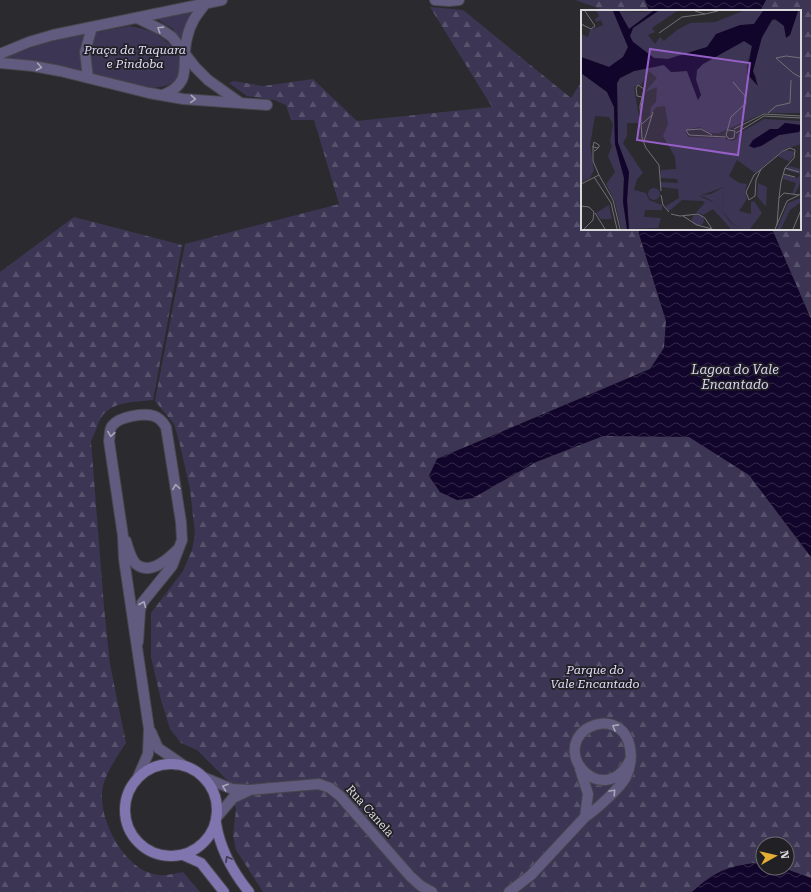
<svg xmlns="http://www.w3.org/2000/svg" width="811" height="892" viewBox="0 0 811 892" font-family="'Roboto Serif',serif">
	<defs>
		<pattern id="forest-firs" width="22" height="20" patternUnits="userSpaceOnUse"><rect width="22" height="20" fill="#3c3654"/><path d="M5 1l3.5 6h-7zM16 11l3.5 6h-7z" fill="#58526c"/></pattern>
		<pattern id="water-waves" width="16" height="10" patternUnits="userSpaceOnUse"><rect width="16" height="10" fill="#12052b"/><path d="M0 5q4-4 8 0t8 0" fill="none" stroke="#342949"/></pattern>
	</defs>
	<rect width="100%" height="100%" fill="#2b2a2f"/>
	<path fill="url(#forest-firs)" d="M575 0H645L649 11H606Z
		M766 0H811V319L772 229H800V11H760Z
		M430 7 463 10 571 98 582 81V229H639V234L666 321 664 348 650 369 437 459 429 476 440 492 457 500 473 498 536 462 603 436 690 437 749 475 811 557V878L783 868H787V844H763V862C729 866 718 869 692 892H263L236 850 233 835 236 809 229 782 197 750 181 743 170 729 161 700 151 657V613L183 571 192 550 195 534 190 489 179 441 174 424 155 401 185 244 339 204 314 120H291L286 105 274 100 247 96 229 83 234 81 263 86 313 79 357 121 492 107Z
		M74 217 182 245 153 400C136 402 111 401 101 418 97 425 95 434 91 441L104 607 110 664 126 743C117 757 103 776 102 793 100 823 126 872 159 875 166 876 176 873 183 872L200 892H0V272Z"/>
	<path fill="#3c3654" d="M193 10 184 31 182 43 173 29 157 19Z
		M129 26C140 28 152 30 161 37 191 59 189 89 146 88L0 59 50 41Z"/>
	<path fill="url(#water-waves)" d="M645 0H766L760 11H649Z
		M639 229H772L811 319V557L749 475 689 437 603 436 536 462 473 498 457 500 440 492 429 476 437 459 650 369 664 348 666 321 639 234Z
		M763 862V868H783L811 878V892H692C718 869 729 866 763 862Z"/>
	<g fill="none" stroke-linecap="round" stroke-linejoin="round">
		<g stroke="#47464b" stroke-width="12">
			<path id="street" d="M435 0 449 1 459 0
				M137 18 162 30 172 37 195 67 208 80 239 102
				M0 54 29 42 53 35 222 0
				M0 63 33 66 60 71 149 93 183 99 267 105
				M88 78 85 52 92 27
				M163 95C195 82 180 63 187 38 190 23 197 14 206 3
				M126 541C128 548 131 559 136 564 150 576 168 559 177 550
				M138 642 140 611 142 603 172 566 182 540 181 522 166 427C163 422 160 418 154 416 144 413 119 416 112 426 109 430 110 436 109 441L123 536 124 559 149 729 148 754 138 777
				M151 732 158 748 183 765
				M580 769 588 794 585 817
				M203 777 232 789 249 790 319 784 330 788 340 796 410 876 421 886 432 892
				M216 818 233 798 248 791
				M509 892 531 875 585 817C595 811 621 787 626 777 635 758 632 729 609 724 601 722 593 725 586 729 551 756 606 809 630 760"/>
		</g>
		<g stroke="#47464b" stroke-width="12">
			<path id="secondary" d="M125 810a46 46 0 1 1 92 0a46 46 0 1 1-92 0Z
				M216 823C220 849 232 871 249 892
				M183 855 201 863 224 892"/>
		</g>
		<use href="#street" stroke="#625b80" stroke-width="10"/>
		<use href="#secondary" stroke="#8175b0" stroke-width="10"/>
	</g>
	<defs><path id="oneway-chevron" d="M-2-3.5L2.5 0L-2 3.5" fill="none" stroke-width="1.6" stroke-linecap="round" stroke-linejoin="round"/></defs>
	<g stroke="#a9a7b7">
		<use href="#oneway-chevron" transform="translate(160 29) rotate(-148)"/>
		<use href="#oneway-chevron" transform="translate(39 67) rotate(10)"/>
		<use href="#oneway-chevron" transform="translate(193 99) rotate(4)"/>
		<use href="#oneway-chevron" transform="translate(111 434) rotate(99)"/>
		<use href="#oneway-chevron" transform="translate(176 487) rotate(-98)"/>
		<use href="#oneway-chevron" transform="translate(143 604) rotate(-67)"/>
		<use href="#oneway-chevron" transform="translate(615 727) rotate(-151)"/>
		<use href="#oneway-chevron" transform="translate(225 787) rotate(-161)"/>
		<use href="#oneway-chevron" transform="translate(613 792) rotate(-47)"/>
	</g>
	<use stroke="#3e3a4f" href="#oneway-chevron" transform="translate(228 859) rotate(-119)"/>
	<g text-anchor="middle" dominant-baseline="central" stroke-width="3.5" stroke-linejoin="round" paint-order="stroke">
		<g font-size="12" font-style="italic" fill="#e1dcfa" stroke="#212025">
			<text x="135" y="50">Praça da Taquara<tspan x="135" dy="14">e Pindoba</tspan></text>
			<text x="595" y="670">Parque do<tspan x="595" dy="14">Vale Encantado</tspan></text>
		</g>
		<g font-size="12" fill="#d9d9dc" stroke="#212025">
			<text transform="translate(370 811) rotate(48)">Rua Canela</text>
		</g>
		<g font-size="13" font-style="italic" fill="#dad5f3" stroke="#212025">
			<text x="735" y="369">Lagoa do Vale<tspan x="735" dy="15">Encantado</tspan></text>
		</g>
	</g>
	<g transform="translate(581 10)">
		<rect width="220" height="220" fill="#2b2a2f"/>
		<path d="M15 1H32L47 37 42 47 28 57 0 47V24L7 27 9 20 22 15 20 10 15 12 14 9 18 6ZM38 1 61 2 72 1 48 19ZM77 1H96L71 18 74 22 67 25 74 34 79 27 83 31 96 20 109 13 134 12 162 1H182L173 14 163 15 134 26 126 37 87 49 73 48 52 32 49 26 52 18ZM217 1H220V103H183L138 123H128L119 117 104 120 107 127 142 128 151 131 156 129 157 124 183 109 220 111V115L204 113 180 136 198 125 218 122 220 118V134L204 139 174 163 156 150 148 166 158 173 166 174 164 182 166 189 158 201 170 204V192L173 191 181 203 169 219H160L150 212 141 199 143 177 118 186 134 193 154 219H150L132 199 122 205 115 202 124 193 122 191 101 190 88 201 86 199 85 196 98 188 97 179 80 177V172L97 173 96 169 79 168 80 160 95 159 94 147 82 126 87 114 84 96 75 97 69 106 70 97 75 92 76 77 64 82 76 68 68 61 60 75 53 77 59 113H46V126L42 133 62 163 56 169 53 180 65 183 68 190 81 195V200H64L63 207 80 208 77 218 48 219 46 190 48 162 37 133 36 73 39 68 53 61 83 55 93 62 106 61 117 90 120 85 115 69 116 60 122 54 163 31 171 36 165 58 177 71 172 61 177 35 191 10 199 11 203 16 205 27 209 25ZM0 63 26 82 33 97 34 134 43 168 42 192 46 219H40L34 192 25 174 34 162 27 146 31 136 29 132 32 114 28 107 14 106 9 135 13 160 9 168 0 172ZM205 140 214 142 209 152 197 146ZM208 156 220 159V171L214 184H211L215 173 202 169 203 165 217 168 219 164 205 160ZM177 173 186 177 185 197 176 186ZM220 188V192L209 200 200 219H196L207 193ZM28 195 31 209H20L15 203Z" fill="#3c3654"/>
		<path d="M143 177 141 199 149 212 160 219H154L134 193 124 187 116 186 130 184Z" fill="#3c3654"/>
		<path d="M67 184a6 6 0 1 1 12 0a6 6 0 1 1-12 0ZM111 210a6 6 0 1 1 12 0a6 6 0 1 1-12 0Z" fill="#3c3654"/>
		<path d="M32 1H38L48 19 72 1H77L52 18 49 26 52 32 73 48 87 49 126 37 135 24 159 15 173 14 182 1H217L209 25 205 28 203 16 194 9 191 10 181 27 172 61 177 76 166 64 171 36 163 31 122 54 116 60 115 70 120 85 117 90 106 61 90 62 83 55 53 61 39 68 36 73 37 133 48 162 46 190 48 219H46L42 192 43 168 34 134 33 97 26 82 0 63V47L28 57 42 47 47 37ZM204 113 220 115V118L218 122 198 125 180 136 173 138 168 136 172 130 189 119H197Z" fill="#12052b"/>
		<path fill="none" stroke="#717074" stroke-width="1" d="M114 1 124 4 137 1M0 14 10 19 14 16 4 1M78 23 101 7 124 4M219 67 212 63 195 48 205 46 220 48M61 87 56 86 55 78 57 75 63 79 59 96 61 128 65 138 78 155 80 181M187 103 195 96 209 93 210 70M61 114 71 105M153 119 183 104 220 106M147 120 154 121 153 128 148 129 145 125 150 107 165 93 164 86 152 72M155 123 183 106 220 108M131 125 120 119 105 120 108 125 145 127M63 131 72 102M12 136V151L18 165M13 141 15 140 18 137V135L13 132 12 137 17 138M204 158 218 162M180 159 175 170 174 186 168 190 165 182 173 165 202 141 209 138 214 140 213 148 204 158 200 172 198 188M202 164 214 167M13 167 30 193 36 219M0 174 18 165 32 190 39 219M80 185 82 195 88 202M0 196 8 197 13 202 12 210 3 219M14 203 24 219M90 204 99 206 117 204 124 208 131 219M102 206 116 215 131 219M196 215 198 188 203 183 218 185M194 219 206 191 220 184M212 219 220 200"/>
		<path fill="#9760c8" fill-opacity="0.15" stroke="#9760c8" stroke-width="2" d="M69 39 169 53 157 145 56 130Z"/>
		<rect width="220" height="220" fill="none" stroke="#d9d9dc" stroke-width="2"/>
	</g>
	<g transform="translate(775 856) rotate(82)"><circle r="19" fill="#212025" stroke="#6b6a6e"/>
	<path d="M0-3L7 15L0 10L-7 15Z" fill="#e4ae35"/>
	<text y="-6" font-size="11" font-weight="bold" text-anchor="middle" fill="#d9d9dc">N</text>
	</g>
</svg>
